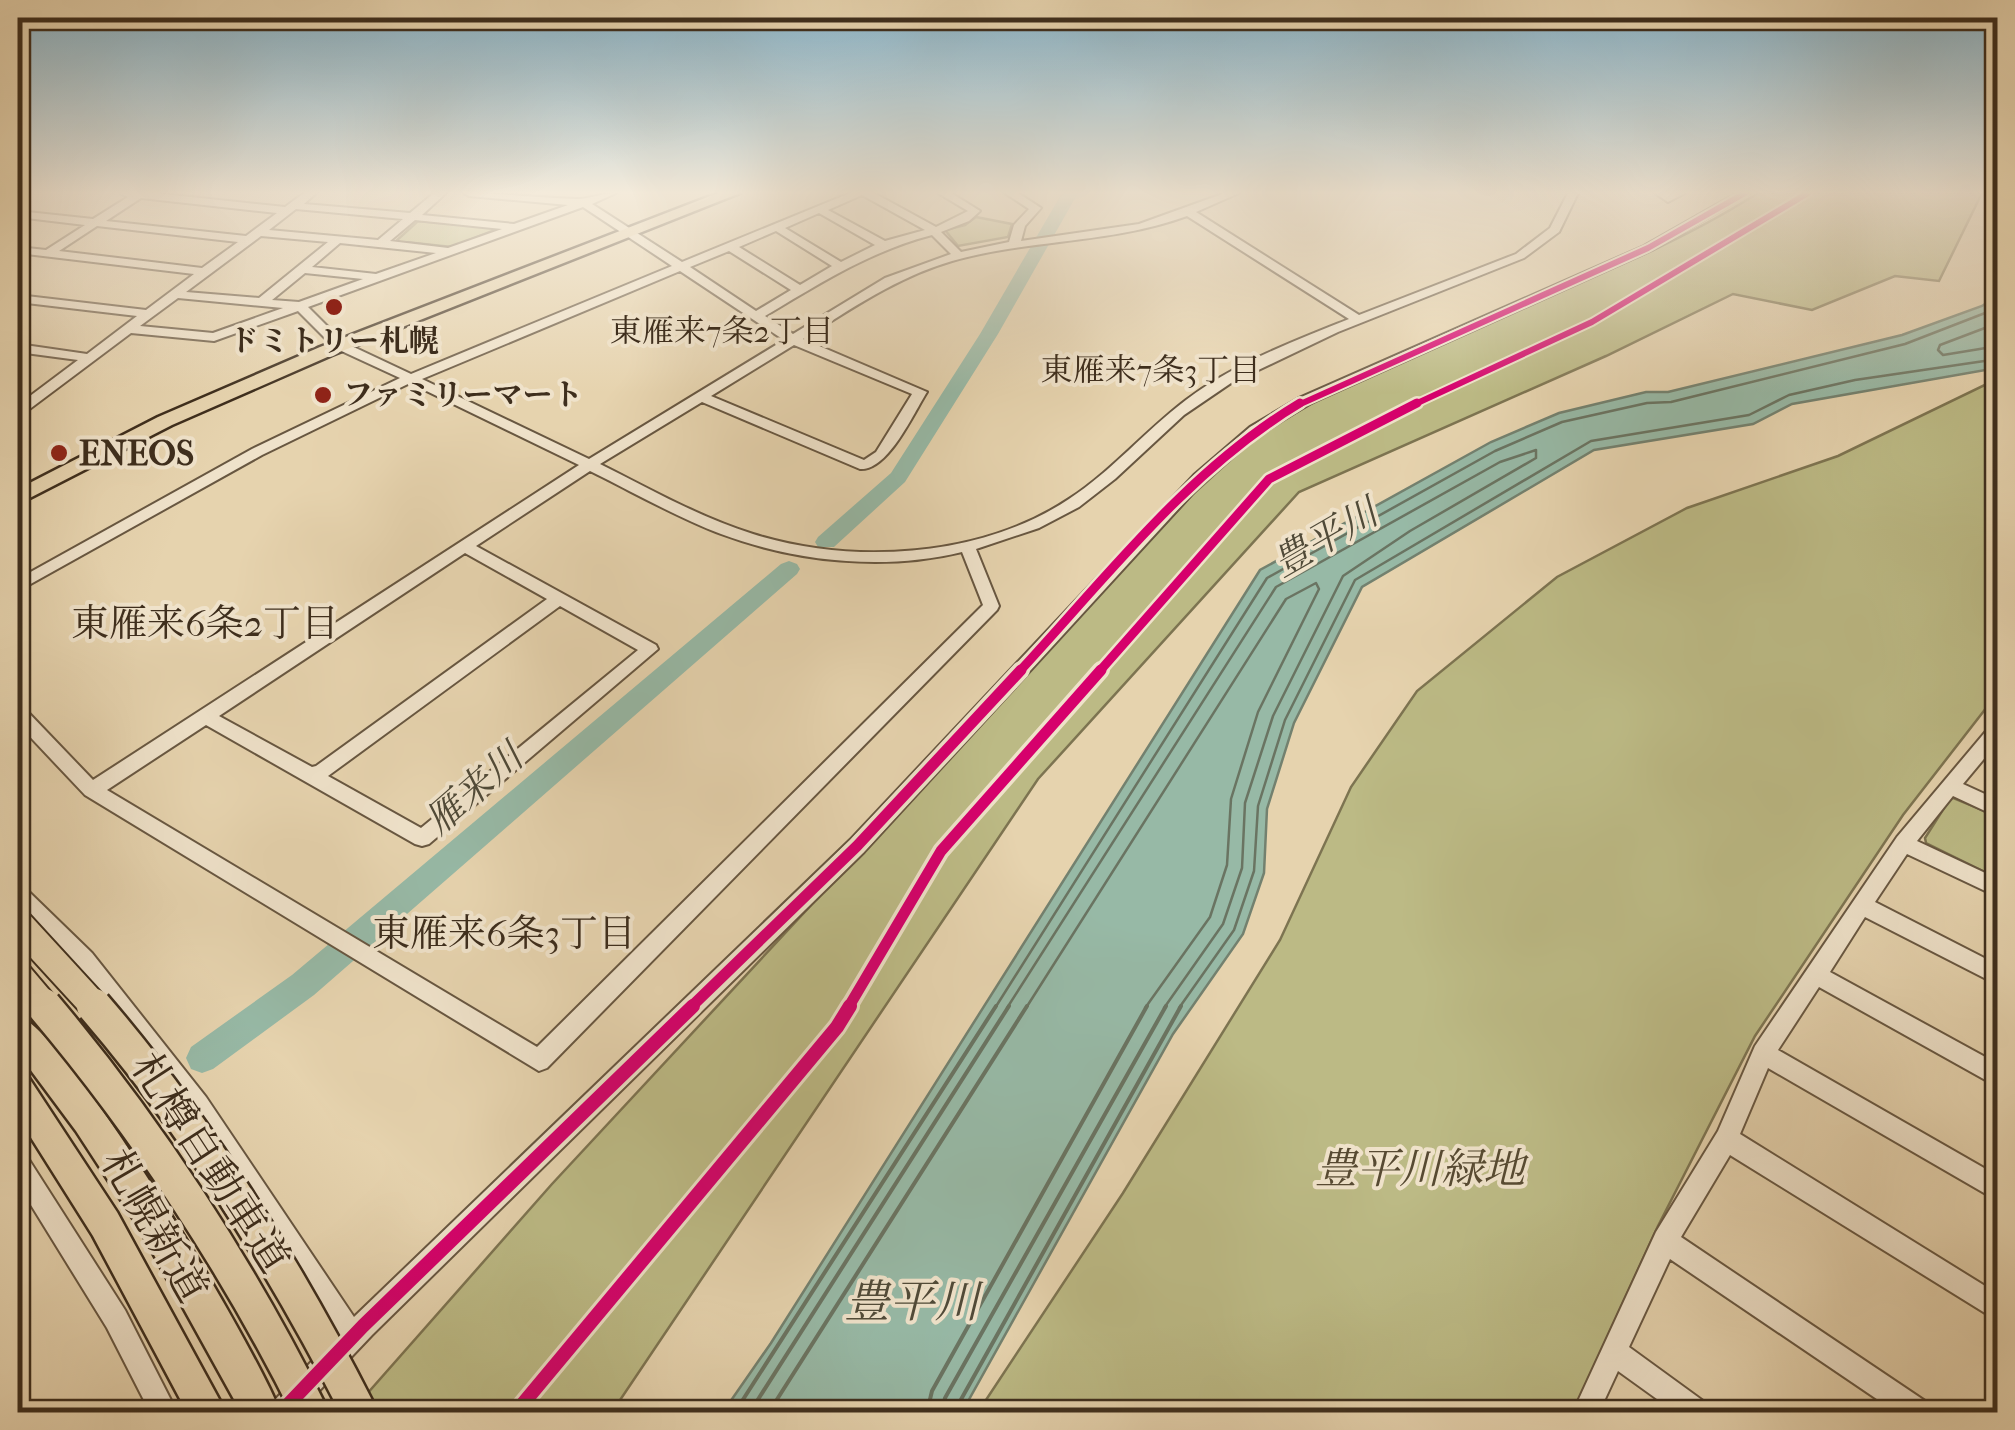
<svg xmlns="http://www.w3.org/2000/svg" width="2015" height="1430" viewBox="0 0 2015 1430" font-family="'IM FELL French Canon','Noto Serif JP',serif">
	<rect width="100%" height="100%" fill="#e6d3ae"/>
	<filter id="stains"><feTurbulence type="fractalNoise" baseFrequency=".002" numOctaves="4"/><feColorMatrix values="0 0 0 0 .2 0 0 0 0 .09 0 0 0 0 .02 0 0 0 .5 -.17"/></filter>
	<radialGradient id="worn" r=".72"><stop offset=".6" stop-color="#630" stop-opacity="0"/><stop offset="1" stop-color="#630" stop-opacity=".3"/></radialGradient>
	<path fill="#bcba85" stroke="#7d7451" stroke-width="2.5" d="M1758 193H1982L1939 281 1895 276 1812 310 1733 294 1606 356 1299 492 1038 779 612 1412H351L552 1184 1193 494C1216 474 1238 451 1263 434 1415 330 1603 292 1758 193Z
		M976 217 1012 224 1008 237 958 246 945 230 965 225Z
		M418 221 500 228 452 247 396 241Z
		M1997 379V694L1903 815 1755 1036 1658 1226 1573 1412H978L1123 1193 1280 940 1351 787 1417 691 1557 577 1687 508 1838 456Z
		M1951 797 1997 816V878L1926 843 1925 838Z"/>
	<path fill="#97b9a6" stroke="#73816f" stroke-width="2.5" d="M1997 296V368L1792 404 1753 424 1594 450 1362 587 1294 723 1267 809 1264 873 1243 934 1173 1034 962 1412H723L771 1343 1260 570 1491 442 1559 413 1646 392H1668L1902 335 1982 306Z"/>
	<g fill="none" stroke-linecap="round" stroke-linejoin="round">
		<path stroke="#6a7462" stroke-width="2.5" d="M1998 323 1940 345 1938 350 1943 355 1998 346
			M995 1008 1267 578 1495 451 1562 422 1647 403 1671 402 1905 344 1998 308
			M1007 1008 1276 587 1500 462 1536 450V458L1410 531 1343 576 1273 716 1245 803 1242 868 1223 924 1164 1008
			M1026 1008 1286 599 1316 583 1319 589 1258 712 1231 799 1227 865 1210 917 1145 1008
			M1179 1008 1234 930 1254 871 1258 806 1285 720 1355 580 1591 441 1749 415 1789 395 1855 380 1998 359"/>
		<path stroke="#6a7462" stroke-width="4" d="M735 1412 996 1006
			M750 1412 1009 1006
			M769 1412 1027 1006
			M927 1412 932 1391 1147 1006
			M942 1412 945 1398 1166 1006
			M954 1412 1181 1006"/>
		<path fill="#97b9a6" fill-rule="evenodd" d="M1062 193H1078L998 334 905 482 834 547H818L815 542 818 537 891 473 980 334Z
			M789 561 797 564 800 569 797 574 314 995 213 1069 202 1073 191 1069 186 1058 191 1047 292 975 781 564Z"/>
		<g stroke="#685741" stroke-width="4">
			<path id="minor" d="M120 193H154L285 207 304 193H316L304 204 410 213 434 193H446L422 215 514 224 568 205 469 196 464 193C502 193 539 198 577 199 590 199 602 193 616 193L592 204 682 262 850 193H874L936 227 968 211 938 193H951L980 211 969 221 941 232 961 252 1009 242 1014 225 1029 209 1005 193H1018L1041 208 1025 226 1021 241 1139 224 1225 193H1239L1196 212 1359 315 1516 254 1550 228 1568 193H1578L1559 232 1524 258 1338 332 1231 383 1184 415 1115 479 1079 507 1039 528 976 549 999 606 997 610 547 1068 539 1071 85 795 18 724V706L24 708 93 780 579 465 410 383 262 455 18 591V579L252 449 400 378 335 348 298 311 214 341 131 333 23 414 18 415V405L78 360 18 352V344L87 354 137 316 18 302V295L146 310 194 274 18 253V247L46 250 85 225 18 217V211L93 219 128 197ZM862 195 925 230 885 241 828 210ZM141 198 277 213 246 236 106 221ZM583 207 672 266 411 374 343 342 308 307ZM296 209 403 219 378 240 269 230ZM819 213 875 245 841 262 785 228ZM1187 216 1349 319C1294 341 1233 364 1186 400 1145 431 1112 471 1069 499 980 558 853 565 753 534 699 517 650 489 600 464L702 402 860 469C888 471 913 414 927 392L803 339C851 309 897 277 952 261 1029 239 1111 244 1187 216ZM415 220 502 229 448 248 390 241ZM97 226 238 242 202 268 59 251ZM776 231 832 266 800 285 739 247ZM932 235 951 254 885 278 793 334 765 316C819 284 870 251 932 235ZM261 236 328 242 259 298 186 292ZM340 243 436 253 376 274 312 267ZM729 251 791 290 756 311 690 267ZM680 271 784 340 589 459 422 379ZM305 273 363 279 299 302 272 300ZM178 298 283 308 213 333 140 326ZM794 345 912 394 876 452 864 460 711 396ZM590 471C633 492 676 517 721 534 796 562 884 571 962 552L983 605 537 1047 107 790 206 725 415 844 422 846 429 844 658 649 656 645 476 546ZM465 553 547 599 316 766 312 767 219 716ZM560 606 638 650 421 828 328 776Z
				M1655 193H1685L1668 202Z
				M1737 193H1750L1652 250 1309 404 1260 433 1204 481 864 852 372 1335 299 1412H268L272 1403 336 1336 190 1113 78 967 18 907V886L25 888 92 953 206 1097 354 1317 850 840 1194 475 1250 427 1299 398 1644 246Z
				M1998 722V742L1963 784 1998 800V817L1953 796 1917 841 1998 879V897L1907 854 1875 902 1998 965V985L1865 917 1830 972 1998 1064V1087L1819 987 1778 1050 1998 1176V1201L1768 1068 1740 1134 1998 1294V1321L1730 1155 1681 1237 1928 1403 1932 1412H1896L1670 1259 1629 1347 1706 1403 1710 1412H1675L1618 1371 1599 1412H1573L1656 1232 1718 1131 1755 1046 1897 837 1992 724Z
				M18 1151 26 1155 125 1310 177 1412H150L107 1328 18 1184Z"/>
		</g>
		<g stroke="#3e2e1d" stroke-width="5">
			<path id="highway" d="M718 193H740L332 355 172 425 18 504V489L158 417 320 347Z
				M18 1015C71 1036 257 1349 280 1412H241L138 1226 76 1131 18 1053Z
				M18 1073 29 1078 117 1212 226 1412H187L93 1236 18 1117Z"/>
		</g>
		<use href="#minor" fill="#efe2ca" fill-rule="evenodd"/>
		<use href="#highway" fill="#e6d3ae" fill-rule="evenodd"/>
		<g stroke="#3e2e1d" stroke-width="32" stroke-linecap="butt">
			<path id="highway-bridge-far1" d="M18 923 96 1008
				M18 975 46 1008"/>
		</g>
		<g stroke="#3e2e1d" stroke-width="39" stroke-linecap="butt">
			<path id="highway-bridge" d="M44 1006C147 1128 239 1269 310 1412
				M94 1006C200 1129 285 1267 359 1412"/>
		</g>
		<use href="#highway-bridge-far1" stroke="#e6d3ae" stroke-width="28"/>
		<use href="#highway-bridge" stroke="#e6d3ae" stroke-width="34"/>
		<g stroke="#efe2ca" stroke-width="10">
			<path id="cycleway-far3" d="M1296 406 1648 248 1745 193
				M1411 406 1592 322 1808 193"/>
		</g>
		<g stroke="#efe2ca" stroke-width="14">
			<path id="cycleway-far2" d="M1018 673C1106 578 1188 470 1300 403
				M1098 673 1269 479 1417 403"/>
		</g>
		<g stroke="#efe2ca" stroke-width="18">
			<path id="cycleway-far1" d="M690 1008 857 846 1021 670
				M848 1008 941 851 1101 670"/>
		</g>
		<g stroke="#efe2ca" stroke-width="20">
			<path id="cycleway" d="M281 1412 363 1326 693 1006
				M516 1412 837 1027 850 1006"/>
		</g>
		<use href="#cycleway-far3" stroke="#d6006c" stroke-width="6"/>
		<use href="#cycleway-far2" stroke="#d6006c" stroke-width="9"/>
		<use href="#cycleway-far1" stroke="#d6006c" stroke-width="11"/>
		<use href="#cycleway" stroke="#d6006c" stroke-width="14"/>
	</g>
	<linearGradient id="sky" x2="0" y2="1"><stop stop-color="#87b6ce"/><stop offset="0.49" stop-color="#f4ebdb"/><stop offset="1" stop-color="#f4ebdb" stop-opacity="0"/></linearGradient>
	<rect width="2015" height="393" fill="url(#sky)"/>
	<g fill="#8f2418" stroke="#efe2ca" stroke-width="4">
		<circle cx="334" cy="307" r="10"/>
		<circle cx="323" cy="395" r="10"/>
		<circle cx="59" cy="453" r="10"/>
	</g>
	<g text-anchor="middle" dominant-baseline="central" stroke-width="8" stroke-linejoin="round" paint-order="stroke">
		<g font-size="30" font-weight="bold" fill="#3e2e1d" stroke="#efe2ca">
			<text x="334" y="341">ドミトリー札幌</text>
			<text x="343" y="395" text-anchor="start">ファミリーマート</text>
		</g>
		<g font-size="32" fill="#3e2e1d" stroke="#efe2ca">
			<text x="722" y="331">東雁来7条2丁目</text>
			<text x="1151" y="370">東雁来7条3丁目</text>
		</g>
		<g font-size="35" font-weight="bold" fill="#3e2e1d" stroke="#efe2ca" text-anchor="start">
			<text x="79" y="453">ENEOS</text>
		</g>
		<g font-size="38" font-style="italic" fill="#504a38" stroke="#efe2ca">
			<text transform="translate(1325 538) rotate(-30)">豊平川</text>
			<text transform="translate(474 789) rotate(-41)">雁来川</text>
		</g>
		<g font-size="38" fill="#3e2e1d" stroke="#efe2ca">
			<text x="205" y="623">東雁来6条2丁目</text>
			<text x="504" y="933">東雁来6条3丁目</text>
		</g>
		<g font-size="42" fill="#3e2e1d" stroke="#efe2ca">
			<text transform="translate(210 1163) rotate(57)">札樽自動車道</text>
			<text transform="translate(154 1226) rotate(60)">札幌新道</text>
		</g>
		<g font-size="42" font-style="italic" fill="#574a32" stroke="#efe2ca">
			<text x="1420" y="1169">豊平川緑地</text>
		</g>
		<g font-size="45" font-style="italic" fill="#504a38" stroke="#efe2ca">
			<text x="912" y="1302">豊平川</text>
		</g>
	</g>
	<rect width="2015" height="1430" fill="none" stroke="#e6d3ae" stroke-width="60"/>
	<rect x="20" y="20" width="1975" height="1390" fill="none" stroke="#3e2e1d" stroke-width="5"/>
	<rect x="30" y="30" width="1955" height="1370" fill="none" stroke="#3e2e1d" stroke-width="2.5"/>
	<rect width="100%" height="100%" filter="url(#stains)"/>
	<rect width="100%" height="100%" fill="url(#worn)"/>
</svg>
